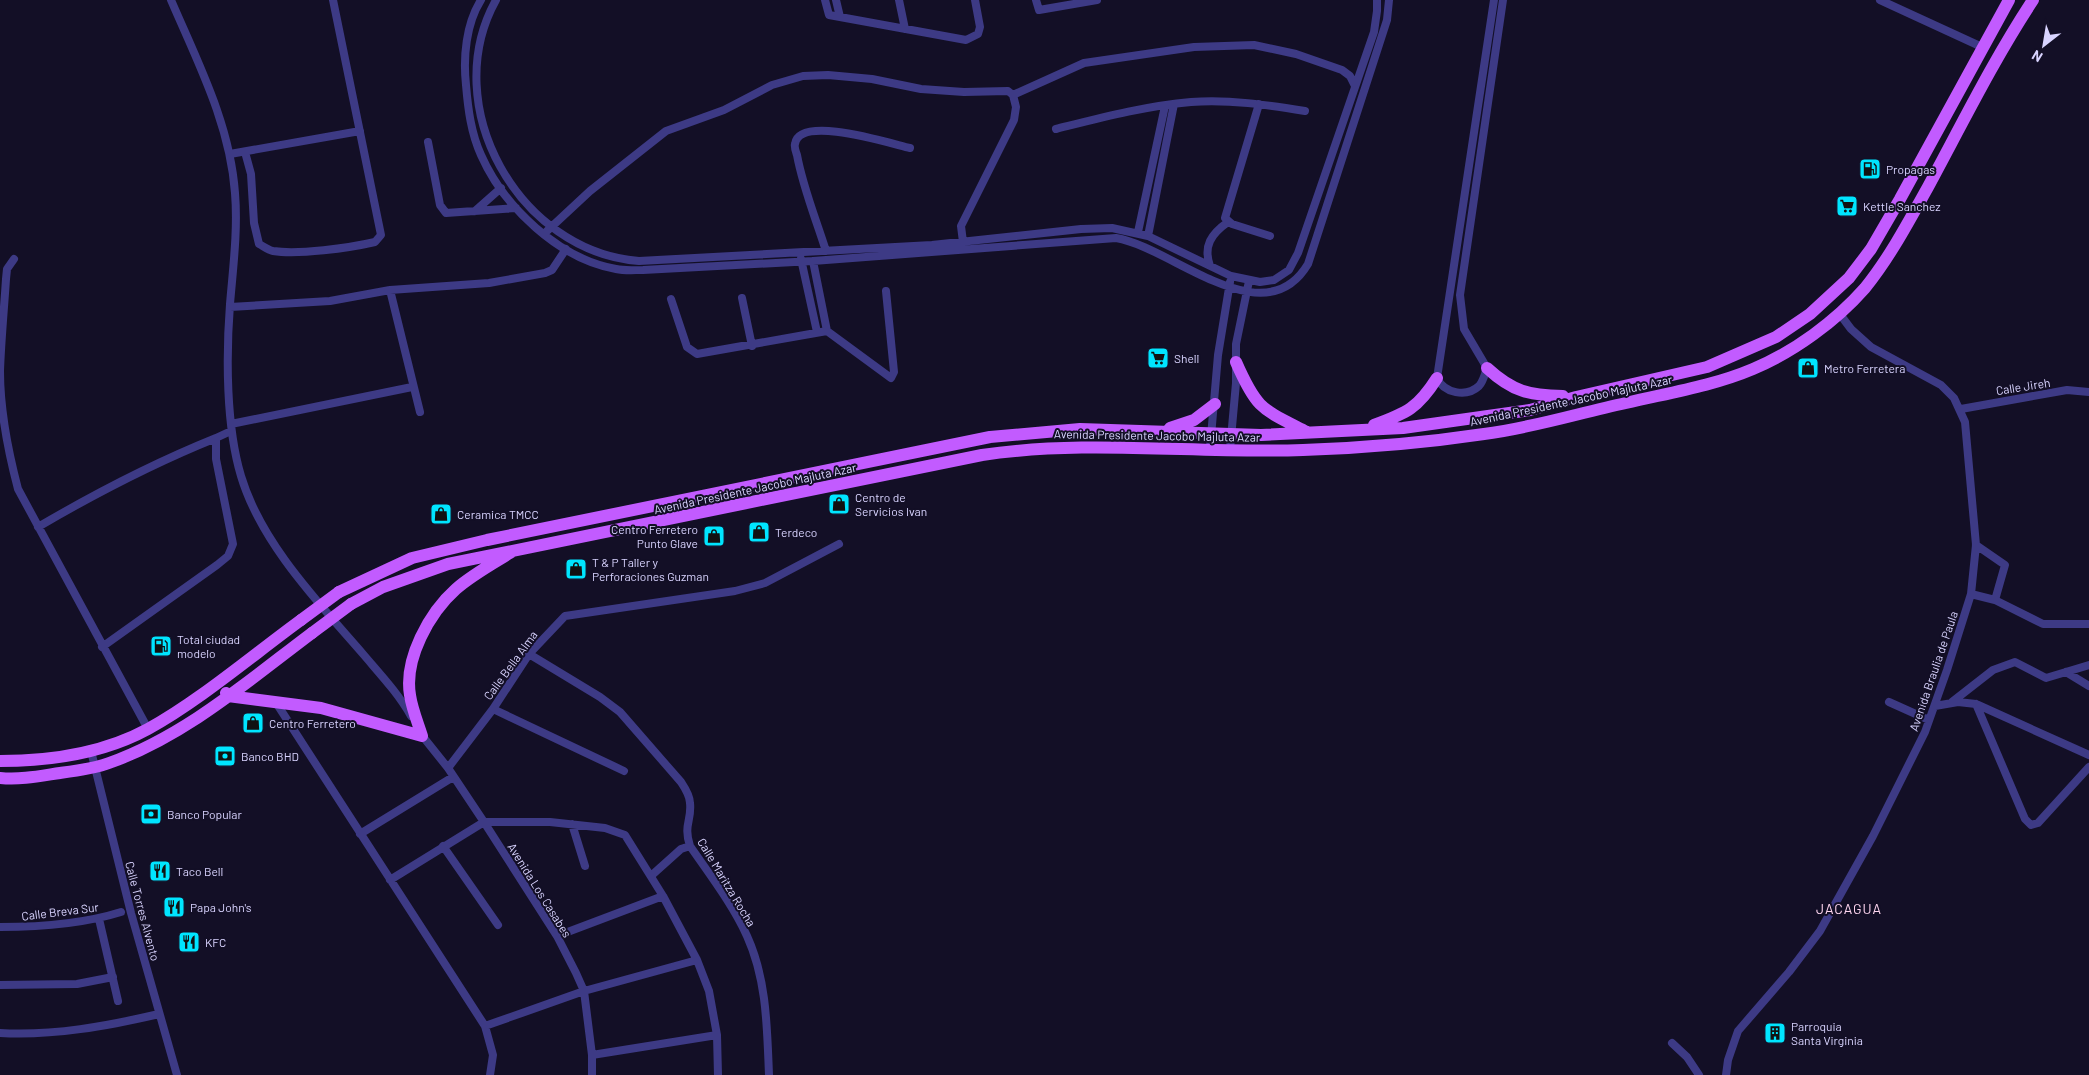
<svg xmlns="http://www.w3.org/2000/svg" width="2089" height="1075" viewBox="0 0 2089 1075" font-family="Barlow,sans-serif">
	<rect width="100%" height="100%" fill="#130f26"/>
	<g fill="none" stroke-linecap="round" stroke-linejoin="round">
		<path stroke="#3d3a85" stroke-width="8" d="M171 0C198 63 230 124 235 193 238 230 233 268 230 304 226 356 226 426 241 476 261 543 318 602 363 654 380 674 398 693 411 716
			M481 0C466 24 463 57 466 85 468 109 471 133 481 155 504 207 559 259 616 269 625 271 634 270 643 270L813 261 1116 238C1172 247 1264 338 1308 264L1387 20 1389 0
			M496 0C437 106 519 252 639 261L932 245 1081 229 1112 228 1148 236 1231 276 1260 282 1274 280 1289 270 1298 253 1374 32 1377 11V0
			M825 0 829 15 966 40 978 34 980 27 975 0
			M836 0 840 17
			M899 0 905 29
			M1036 0 1039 10 1097 0
			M1494 0 1437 378C1444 393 1466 398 1479 386 1483 382 1485 374 1487 368L1464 329 1460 295 1503 0
			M1880 0 1982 47
			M1013 95 1084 63 1194 47 1254 45 1296 54 1342 70 1350 76 1355 86
			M1259 104 1225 218 1232 224 1270 236
			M1056 129C1100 118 1145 106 1191 102 1229 99 1267 105 1305 111
			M428 142 440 205 446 213 516 208
			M245 152 251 174 254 223 259 244C263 246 268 250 273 251 298 255 349 248 375 242L381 235 333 0
			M230 154 360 131
			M475 211 501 188
			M547 231 590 191 666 131 724 110 772 85 803 76 828 75 872 79 921 89 964 92 1008 91 1013 95 1016 107 1014 120 961 226 963 242
			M1138 232 1165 106
			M1148 236 1174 104
			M826 251C816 219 803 188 797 155 796 152 794 147 795 144 799 114 892 144 910 148
			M14 259 7 269 6 279C4 310 1 341 0 371 0 411 8 451 18 489L148 729
			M801 259 817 332
			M813 261 827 331
			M1210 266C1203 246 1211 234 1228 222
			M390 290 420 412
			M742 298 752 346
			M671 299 687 347 697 354 827 331 891 378 894 372 886 291
			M230 307 330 301 390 290 489 283 545 273 552 270 566 249
			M1961 409 2067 390 2089 392
			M231 424 412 387
			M1210 448 1218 355 1230 282
			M1230 449 1236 383V344L1249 281
			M38 527C96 493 154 463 216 438
			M1976 545 2005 565 1995 600
			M1971 594 1995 600 2043 624H2089
			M102 647 217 565 228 556 233 544 216 459V438L231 431
			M529 654 600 697 620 712 681 782C685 788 690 796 690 803 692 820 683 825 690 846 710 875 733 905 747 936 767 980 767 1028 769 1075
			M2066 672 2089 686
			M275 701 485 1026 493 1055 490 1075
			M1889 702 1929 720
			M1952 702 1993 670 2015 662 2046 678 2089 665
			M1976 704 2025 819 2031 825 2038 823 2089 767
			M1935 706 1958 702 1976 704 2089 755
			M493 709 624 771
			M420 733 448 768 484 822 557 936 576 973 584 991 592 1055V1075
			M91 751 131 913 177 1075
			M448 768 493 709 529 654 565 616 735 591 765 583 839 544
			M572 824 585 866
			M360 834 453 777
			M443 846 498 925
			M652 875 681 849 690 846
			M390 880 484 822H550L605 828 625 835 663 896 697 960 709 991 717 1035 718 1075
			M99 919 118 1001
			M0 927C40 927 83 924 121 912
			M557 936 663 896
			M0 985 77 984 113 977
			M485 1026 584 991 697 960
			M0 1033C54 1036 107 1026 159 1014
			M1672 1043 1687 1057 1699 1075
			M592 1055 717 1035
			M1726 1075 1728 1060 1738 1031 1789 972 1820 931 1873 836 1925 732 1947 670 1971 594 1976 545 1965 422 1954 398 1941 385 1871 347 1851 329 1839 313"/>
		<path stroke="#c25bff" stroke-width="12" d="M1236 362C1257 410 1262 409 1307 432
			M1487 368C1513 392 1529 395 1563 396
			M1374 425C1407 413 1418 408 1437 378
			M1170 428 1194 420 1215 404
			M339 592 412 558 487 540 990 437 1080 429 1261 435 1403 428 1530 410 1576 397 1707 367 1776 337 1810 314 1849 278 1871 249 1900 199 2009 0
			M351 604 383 587 448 564 982 455C1090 439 1195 454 1303 450 1363 448 1424 443 1484 434 1532 428 1579 413 1626 403 1668 393 1713 386 1753 369 1794 352 1836 321 1865 288 1890 257 1909 221 1928 187 1962 124 1994 59 2033 0
			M226 693 228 696 321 708 422 736
			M422 736C418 723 412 709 410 695 404 659 429 613 456 589 472 575 492 564 510 553
			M0 761C49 761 104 753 148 729 199 701 253 655 301 620
			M0 778C21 780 40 776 60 773 76 771 93 769 109 763 185 736 248 681 312 633"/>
		<path stroke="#c25bff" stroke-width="12" d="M301 620 339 592
			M312 633 351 604"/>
	</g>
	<defs>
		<g id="fuel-square" transform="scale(1.125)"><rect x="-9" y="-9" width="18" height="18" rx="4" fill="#00e5ff" stroke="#130f26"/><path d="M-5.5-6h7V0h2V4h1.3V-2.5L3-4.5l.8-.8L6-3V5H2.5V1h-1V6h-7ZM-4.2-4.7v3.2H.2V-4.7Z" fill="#111"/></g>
		<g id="supermarket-square" transform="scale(1.125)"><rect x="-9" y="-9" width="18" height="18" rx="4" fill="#00e5ff" stroke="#130f26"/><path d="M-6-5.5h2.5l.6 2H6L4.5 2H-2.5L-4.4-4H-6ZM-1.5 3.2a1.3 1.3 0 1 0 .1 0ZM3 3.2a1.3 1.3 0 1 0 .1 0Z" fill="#111"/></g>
		<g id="shop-square" transform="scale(1.125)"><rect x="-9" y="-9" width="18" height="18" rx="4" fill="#00e5ff" stroke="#130f26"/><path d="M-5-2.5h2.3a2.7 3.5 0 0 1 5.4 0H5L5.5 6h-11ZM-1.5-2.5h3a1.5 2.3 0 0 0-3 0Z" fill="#111"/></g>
		<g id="bank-square" transform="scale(1.125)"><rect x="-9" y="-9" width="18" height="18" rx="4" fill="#00e5ff" stroke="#130f26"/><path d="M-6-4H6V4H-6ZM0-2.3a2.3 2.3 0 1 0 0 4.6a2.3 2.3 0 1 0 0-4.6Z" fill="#111"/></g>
		<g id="restaurant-square" transform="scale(1.125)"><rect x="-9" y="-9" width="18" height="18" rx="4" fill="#00e5ff" stroke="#130f26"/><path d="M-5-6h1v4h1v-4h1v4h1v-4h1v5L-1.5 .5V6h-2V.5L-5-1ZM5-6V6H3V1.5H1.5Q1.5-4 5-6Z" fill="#111"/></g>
		<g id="building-square" transform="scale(1.125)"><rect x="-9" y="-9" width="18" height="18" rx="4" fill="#00e5ff" stroke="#130f26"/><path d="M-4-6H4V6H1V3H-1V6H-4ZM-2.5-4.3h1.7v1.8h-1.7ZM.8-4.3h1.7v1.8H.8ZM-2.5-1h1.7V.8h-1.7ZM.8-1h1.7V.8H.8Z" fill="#111"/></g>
	</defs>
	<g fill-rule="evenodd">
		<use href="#fuel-square" x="1870" y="169"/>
		<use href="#supermarket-square" x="1847" y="206"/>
		<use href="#supermarket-square" x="1158" y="358"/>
		<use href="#shop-square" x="1808" y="368"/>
		<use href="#shop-square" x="839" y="504"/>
		<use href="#shop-square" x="441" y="514"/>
		<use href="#shop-square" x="759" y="532"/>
		<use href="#shop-square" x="714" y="536"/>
		<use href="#shop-square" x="576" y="569"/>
		<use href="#fuel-square" x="161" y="646"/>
		<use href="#shop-square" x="253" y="723"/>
		<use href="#bank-square" x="225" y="756"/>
		<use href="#bank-square" x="151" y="814"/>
		<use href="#restaurant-square" x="160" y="871"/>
		<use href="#restaurant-square" x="174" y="907"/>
		<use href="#restaurant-square" x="189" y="942"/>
		<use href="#building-square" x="1775" y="1033"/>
	</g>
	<g text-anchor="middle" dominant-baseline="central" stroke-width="4" stroke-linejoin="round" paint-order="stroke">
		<g font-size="12" fill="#d9d4ff" stroke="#130f26" text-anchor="start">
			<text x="1886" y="169">Propagas</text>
			<text x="1863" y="206">Kettle Sanchez</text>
			<text x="1174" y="358">Shell</text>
			<text x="1824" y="368">Metro Ferretera</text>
			<text x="855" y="497">Centro de<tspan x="855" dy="14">Servicios Ivan</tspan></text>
			<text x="457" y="514">Ceramica TMCC</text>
			<text x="698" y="529" text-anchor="end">Centro Ferretero<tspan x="698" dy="14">Punto Glave</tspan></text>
			<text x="775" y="532">Terdeco</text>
			<text x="592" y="562">T &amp; P Taller y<tspan x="592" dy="14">Perforaciones Guzman</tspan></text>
			<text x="177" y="639">Total ciudad<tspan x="177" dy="14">modelo</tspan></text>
			<text x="269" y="723">Centro Ferretero</text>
			<text x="241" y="756">Banco BHD</text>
			<text x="167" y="814">Banco Popular</text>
			<text x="176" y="871">Taco Bell</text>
			<text x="190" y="907">Papa John's</text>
			<text x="205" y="942">KFC</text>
			<text x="1791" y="1026">Parroquia<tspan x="1791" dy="14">Santa Virginia</tspan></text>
		</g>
		<g font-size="12" fill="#d9d4ff" stroke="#130f26">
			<text transform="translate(2023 386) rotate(-9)">Calle Jireh</text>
			<text transform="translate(1571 400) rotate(-12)">Avenida Presidente Jacobo Majluta Azar</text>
			<text transform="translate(1157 435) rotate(1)">Avenida Presidente Jacobo Majluta Azar</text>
			<text transform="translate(755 488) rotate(-12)">Avenida Presidente Jacobo Majluta Azar</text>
			<text transform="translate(510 665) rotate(-54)">Calle Bella Alma</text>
			<text transform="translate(1933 671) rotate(-71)">Avenida Braulia de Paula</text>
			<text transform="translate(727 882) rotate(59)">Calle Maritza Rocha</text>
			<text transform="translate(540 890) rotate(58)">Avenida Los Casabes</text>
			<text transform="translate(60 911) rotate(-7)">Calle Breva Sur</text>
			<text transform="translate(143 911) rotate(75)">Calle Torres Alvento</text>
		</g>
		<g font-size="14" letter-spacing="1" fill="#ffd6f0" stroke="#130f26">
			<text x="1849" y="908">JACAGUA</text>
		</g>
	</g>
	<g transform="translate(2044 45) rotate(211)" stroke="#130f26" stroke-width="4" paint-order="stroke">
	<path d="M0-4L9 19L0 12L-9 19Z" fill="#d9d4ff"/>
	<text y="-8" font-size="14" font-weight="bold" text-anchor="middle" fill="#d9d4ff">N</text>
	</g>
</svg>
